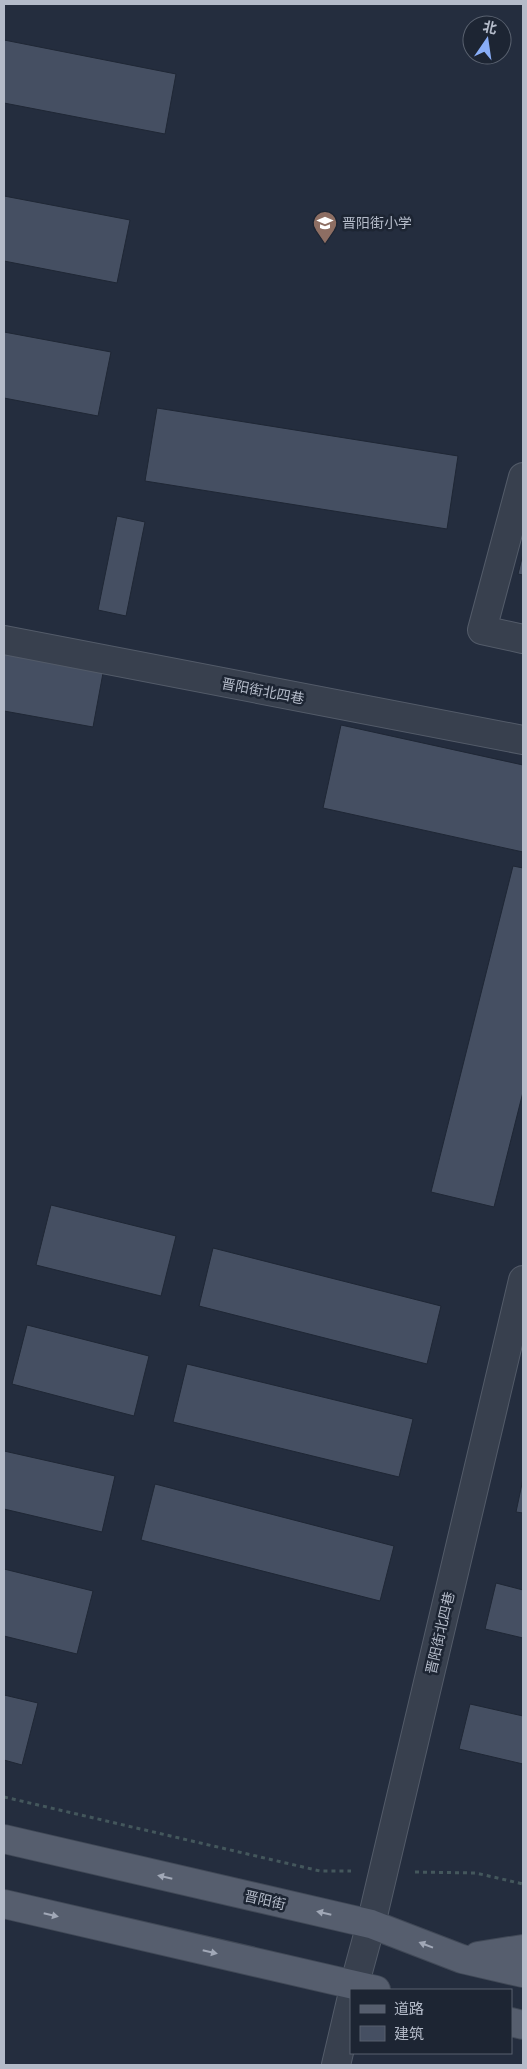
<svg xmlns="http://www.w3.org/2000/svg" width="527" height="2069" viewBox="0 0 527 2069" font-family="'IBM Plex Sans','Noto Sans SC',sans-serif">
	<rect width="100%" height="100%" fill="#242d3e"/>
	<path fill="#454f62" stroke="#1f2735" d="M4 40 176 74 165 134 4 103Z
		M4 196 130 220 117 283 4 261Z
		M4 332 111 352 98 416 4 398Z
		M157 408 458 456 447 529 145 481Z
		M117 516 145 522 126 616 98 610Z
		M523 554V575L518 574Z
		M4 654 103 673 93 727 4 711Z
		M341 725 523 765V852L323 808Z
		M513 866 523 868V1092L494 1207 431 1192Z
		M51 1205 176 1236 161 1296 36 1265Z
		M213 1248 441 1306 427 1364 199 1306Z
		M27 1325 149 1356 134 1416 12 1384Z
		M187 1364 413 1419 399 1477 173 1422Z
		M4 1451 115 1476 102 1532 4 1509Z
		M523 1479V1513L516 1512Z
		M155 1484 394 1546 380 1601 141 1540Z
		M4 1569 93 1591 77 1654 4 1636Z
		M496 1583 523 1590V1638L485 1629Z
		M4 1695 38 1703 22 1765 4 1760Z
		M470 1704 523 1716V1764L459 1749Z"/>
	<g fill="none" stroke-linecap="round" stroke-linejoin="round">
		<g stroke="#535b69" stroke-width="30">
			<path id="minor" d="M523 477 482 630 523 639
				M4 640 523 740
				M353 1990 371 1924 523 1280
				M336 2065 351 2001"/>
		</g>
		<g stroke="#414957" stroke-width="30">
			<path id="major" d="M4 1839 371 1924 462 1959 523 1973
				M4 1904 376 1990
				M478 1956 523 1949
				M511 2022 523 2025"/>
		</g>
		<path stroke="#44575c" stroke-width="3" stroke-dasharray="4 4" stroke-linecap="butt" d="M4 1797 320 1871H351
			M415 1872 476 1873 523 1884"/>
		<use href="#minor" stroke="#38404e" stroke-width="28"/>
		<use href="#major" stroke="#565e6e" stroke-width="28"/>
	</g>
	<defs><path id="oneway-solid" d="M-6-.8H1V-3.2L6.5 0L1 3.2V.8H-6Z" transform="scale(1.25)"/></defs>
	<g fill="#a1a8b7">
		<use href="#oneway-solid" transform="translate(165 1877) rotate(-167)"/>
		<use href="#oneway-solid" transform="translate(324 1913) rotate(-167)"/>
		<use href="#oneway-solid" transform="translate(51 1915) rotate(13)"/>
		<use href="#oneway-solid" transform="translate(426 1945) rotate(-159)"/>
		<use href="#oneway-solid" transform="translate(210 1952) rotate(13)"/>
	</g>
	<defs>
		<g id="school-pin" transform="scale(1.25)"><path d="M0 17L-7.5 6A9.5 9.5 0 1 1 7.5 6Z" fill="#8d6e63" stroke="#1d2533"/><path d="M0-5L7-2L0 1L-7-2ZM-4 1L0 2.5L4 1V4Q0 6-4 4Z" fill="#fff"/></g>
	</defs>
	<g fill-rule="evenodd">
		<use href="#school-pin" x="325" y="223"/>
	</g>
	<g text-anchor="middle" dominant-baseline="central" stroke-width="5" stroke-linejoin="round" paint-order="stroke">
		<g font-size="14" fill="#b4bbc9" stroke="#1d2533" text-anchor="start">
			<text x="342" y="223">晋阳街小学</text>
		</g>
		<g font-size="14" fill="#b4bbc9" stroke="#1d2533">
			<text transform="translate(263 691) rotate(11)">晋阳街北四巷</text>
			<text transform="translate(440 1633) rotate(-77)">晋阳街北四巷</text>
			<text transform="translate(265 1900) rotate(13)">晋阳街</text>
		</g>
	</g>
	<rect width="527" height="2069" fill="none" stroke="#b4bbc9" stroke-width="10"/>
	<rect x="350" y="1989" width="162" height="65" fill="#1d2533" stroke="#59616f"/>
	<rect x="360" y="2005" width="25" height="8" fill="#565e6e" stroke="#59616f"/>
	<text x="394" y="2014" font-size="15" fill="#b4bbc9">道路</text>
	<rect x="360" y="2026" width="25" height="15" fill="#454f62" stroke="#59616f"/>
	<text x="394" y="2039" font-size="15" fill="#b4bbc9">建筑</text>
	<g transform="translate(487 40) rotate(13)"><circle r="24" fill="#1d2533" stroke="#59616f"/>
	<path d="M0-4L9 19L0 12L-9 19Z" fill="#89aef8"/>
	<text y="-8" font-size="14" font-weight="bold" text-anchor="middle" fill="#b4bbc9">北</text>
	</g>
</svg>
